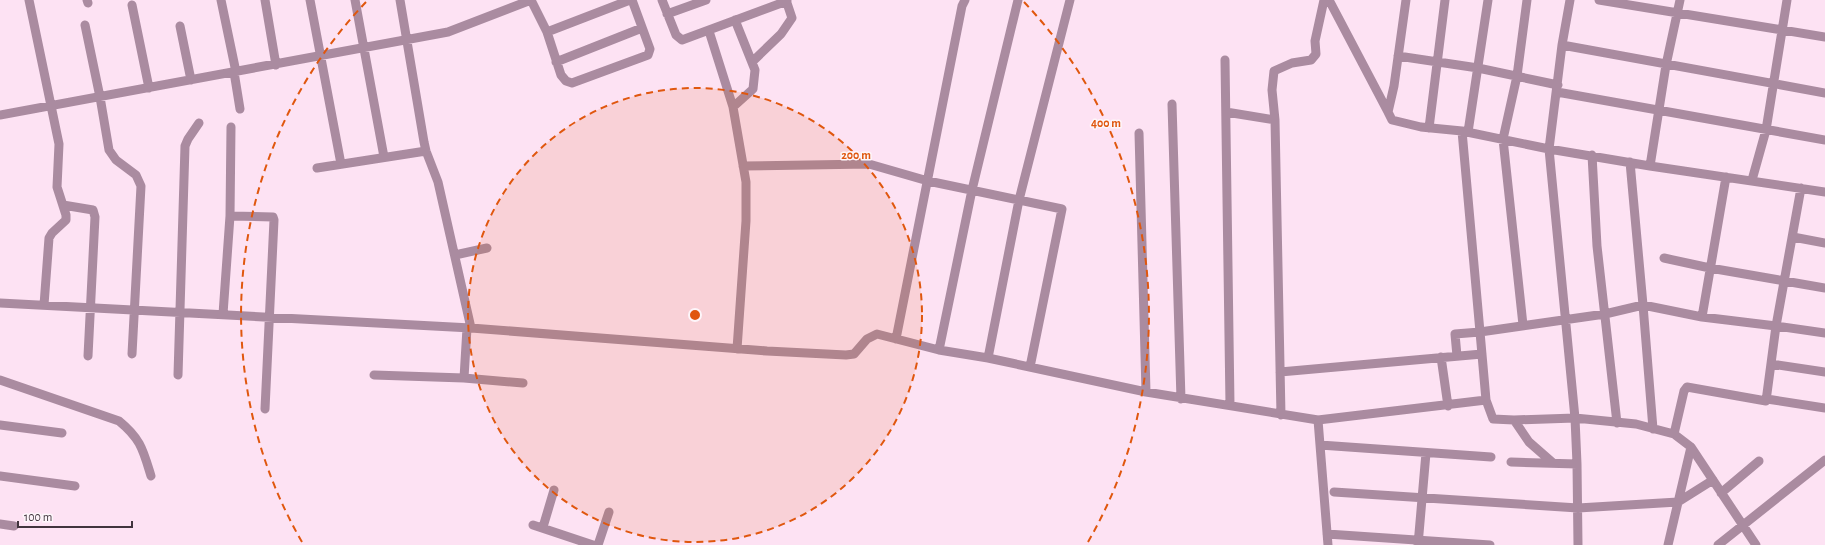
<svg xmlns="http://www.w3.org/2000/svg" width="1825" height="545" viewBox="0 0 1825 545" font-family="'Alegreya Sans',sans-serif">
	<rect width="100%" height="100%" fill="#fde2f3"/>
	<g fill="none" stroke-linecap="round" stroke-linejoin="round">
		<path stroke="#aa8ba0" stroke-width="9" d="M29 0 59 144 57 187 66 215V220L52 233 49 238 44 305
			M87 0 88 3
			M221 0 236 72
			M265 0 276 65
			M310 0 341 164
			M355 0 384 157
			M400 0 424 142 426 151 438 182 471 328
			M531 0 547 32 561 75 566 81 572 83 648 55 650 49 632 0
			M662 0 676 35 682 40 787 1
			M1329 0 1388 112
			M1406 0 1394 86 1388 112 1392 120 1421 127 1462 131 1549 149 1650 166 1825 192
			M1570 0 1562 45 1549 149 1575 418 1577 464 1578 545
			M1599 0 1825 37
			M132 5 149 88
			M667 14 706 0
			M735 20 755 70 753 89 733 107 746 182V221L737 349
			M85 25 100 97 109 150 116 160 136 175 141 186 132 354
			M180 26 191 80
			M709 31 733 107
			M547 32 630 0
			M1562 45 1825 93
			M1398 56 1478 68 1558 85
			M1225 60 1230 405
			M556 62 642 28
			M752 62 781 34 792 18 786 0
			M234 72 240 109
			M1557 92 1825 140
			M1172 104 1181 399
			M1226 112 1275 120
			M0 115 448 32 531 0
			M1429 128 1445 0
			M1468 132 1488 0
			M1139 133 1146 392
			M1592 155 1597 246 1617 423
			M743 166 869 164 928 181 1062 209 1030 367
			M1650 166 1666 65 1680 0
			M317 168 426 151
			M1752 180 1766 130 1787 0
			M1801 188 1776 326 1825 333
			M63 205 93 210 95 217 88 356
			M230 216 273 217 274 220 265 409
			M1793 237 1825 243
			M455 255 487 248
			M1664 258 1710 268 1825 288
			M0 303 471 328 767 351 846 355 854 354 867 339 877 334 939 350 988 358 1146 392 1318 420 1486 400 1480 332 1605 314 1643 305 1630 162
			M223 314 230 216 231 127
			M1702 317 1726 177
			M1523 325 1503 139 1517 76 1527 0
			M896 339 962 6 965 0
			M939 350 972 190 1018 0
			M1457 356 1455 334 1480 332 1462 131
			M1441 357 1448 406
			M988 358 1019 200 1070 0
			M1771 364 1825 372
			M1280 372 1482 354
			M178 375 185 146 188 139 199 123
			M374 375 464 378 523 383
			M464 378 467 328
			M0 380 119 421C141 439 143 450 151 476
			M1767 399 1825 408
			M1486 400 1493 419 1514 420 1575 418 1636 424 1674 434 1691 447 1756 545
			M1281 415 1275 120 1272 90 1274 71 1292 63 1311 60 1316 54 1315 41 1324 0
			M1318 420 1328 545
			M1514 420 1529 442 1553 463
			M0 425 62 433
			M1653 429 1643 305 1702 317 1776 326 1766 401 1687 387 1684 391 1674 434
			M1320 445 1491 457
			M1511 462 1577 464
			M0 476 75 486
			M1334 492 1578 508 1678 502 1713 480
			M1721 493 1759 461
			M0 524 14 526
			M533 525 593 545
			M543 527 554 490
			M1327 534 1490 545
			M598 545 609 512
			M1418 545 1426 453
			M1668 545 1691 447
			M1718 545 1825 460"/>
	</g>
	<circle cx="695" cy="315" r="227" fill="#e0570e" fill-opacity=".12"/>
	<g fill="none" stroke="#e0570e" stroke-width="2" stroke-dasharray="7 5">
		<circle cx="695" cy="315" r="227"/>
		<path d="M302 542A454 454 0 0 1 366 2M1024 2A454 454 0 0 1 1088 542"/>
	</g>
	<circle cx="695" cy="315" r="6" fill="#e0570e" stroke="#fdf6fa" stroke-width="2"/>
	<g font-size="12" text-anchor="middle" font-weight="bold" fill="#e0570e" stroke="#fdf6fa" stroke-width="3" stroke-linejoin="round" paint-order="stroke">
		<text x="1106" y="127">400 m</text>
		<text x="856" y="159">200 m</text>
	</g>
	<path d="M18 521v6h114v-6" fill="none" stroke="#41343d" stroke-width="2"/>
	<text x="24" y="521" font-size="12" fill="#41343d" stroke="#fdf6fa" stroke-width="3" paint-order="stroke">100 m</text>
</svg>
